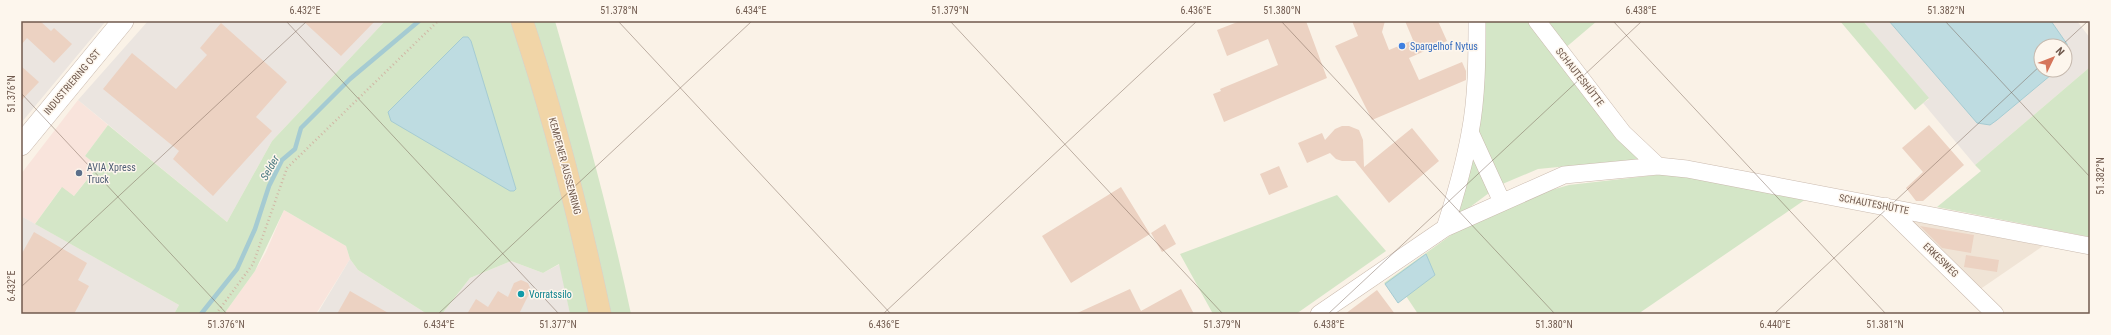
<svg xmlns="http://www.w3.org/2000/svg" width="2111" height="335" viewBox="0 0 2111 335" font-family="'Roboto Condensed',sans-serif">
	<rect width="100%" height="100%" fill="#faf2e7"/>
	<path fill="#f0e4d6" d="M1907 220 2043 246 1979 290Z"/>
	<path fill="#f9e4dc" d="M78 100 108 125 85 156 98 165 74 196 61 188 35 224 21 216V174Z
		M284 210 346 246 350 259 316 314H224L255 271 266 252Z"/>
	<path fill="#ebe5e0" d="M21 21H106L21 123Z
		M148 21H385L272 141 227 222 78 100Z
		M1863 21H1889L1977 123 1997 120 2057 70H2065V61L2068 56 2067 44 2051 21H2077L2090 38V67L1975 165 1923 103 1929 99Z
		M21 216 179 305 174 314H21Z
		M350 259 358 270 427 314H317Z
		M511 261 543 273 560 264 570 314H442L470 278Z"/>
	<path fill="#d4e6c7" d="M385 21H510C547 116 568 215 592 314H570L559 264 543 273 511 261 470 278 442 314H427L358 270 350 259 346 246 284 210 255 271 224 314H174L179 305 35 224 62 187 74 196 98 166 85 156 108 125 227 222 272 141Z
		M531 21H555C583 118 610 215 631 314H608Z
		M1485 21H1531L1640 159 1538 169 1500 185 1478 139Z
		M1544 21H1597L1564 49Z
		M1840 21H1863L1929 98 1915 110Z
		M2090 67V237L1937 207 1981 171 1975 165Z
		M1475 152 1493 190 1458 216Z
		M1674 173 1806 199 1638 314H1418L1406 296 1435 275 1385 284 1384 283 1461 228 1527 197 1569 185Z
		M1337 195 1386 251 1296 314H1213L1180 254Z"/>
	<path fill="#bedce1" stroke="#a5cbd2" d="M1889 21H2051L2067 44 2068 56 2065 61V46H2041V70H2057L1997 120 1990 125 1977 123Z
		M463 37H468L471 41 516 189 514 191H510L391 121 388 112Z
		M1426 254 1435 275 1398 303 1385 284Z"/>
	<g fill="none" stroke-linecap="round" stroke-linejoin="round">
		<path stroke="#a5cbd2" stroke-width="4.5" d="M201 314 237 269 255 229 269 186 282 160 295 149 301 128 350 79 419 21"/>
	</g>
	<path fill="#ecd2c2" d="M21 21H40L51 31 54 28 72 44 54 63 27 38 21 45Z
		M303 21H375L341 56Z
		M1240 21H1306L1327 78 1224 122 1213 94 1221 91 1220 89 1278 65 1268 39 1227 56 1217 30Z
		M1352 21H1385L1382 32 1389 50 1413 40 1405 21H1438L1447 41 1409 58 1419 80 1462 62 1466 71V80L1372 120 1335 46 1358 36Z
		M221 23 287 82 256 117 272 131 213 196 173 159 179 151 103 89 132 53 176 89 207 55 200 48Z
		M21 66 39 82 21 101Z
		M1929 125 1964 165 1923 201H1916L1906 188 1923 172 1902 148Z
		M1342 126H1349L1359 130 1363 140 1364 167 1412 128 1439 161 1389 203 1355 161H1342L1336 159 1330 153 1307 163 1298 143 1322 133 1325 140 1335 129Z
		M1279 166 1288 187 1269 195 1260 174Z
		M1121 187 1150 234 1071 283 1042 236Z
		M1165 224 1176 244 1162 252 1151 233Z
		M1920 226 1974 235 1971 253 1942 248Z
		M34 232 87 263 78 280 89 286 74 314H21V255Z
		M1966 255 1999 260 1997 272 1964 267Z
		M521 280 528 283 531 290 519 314H467L476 299 488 307 498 291 508 297 514 283Z
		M1130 289 1141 311 1181 289 1194 314H1075Z
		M1377 290 1395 314H1345Z
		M350 291 390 314H337Z"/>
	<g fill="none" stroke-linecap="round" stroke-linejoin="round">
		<g stroke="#cabaae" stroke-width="18">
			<path id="minor" d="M1537 21 1623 133 1658 166
				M1470 132 1502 202
				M1885 206 1995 314
				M1445 228C1455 197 1464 166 1470 133 1477 97 1477 58 1477 21
				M1319 314 1445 228 1564 175 1658 166 1687 169 2090 246"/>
		</g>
		<g stroke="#cabaae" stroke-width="22">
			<path id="tertiary" d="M21 145 123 21"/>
		</g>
		<g stroke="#d7d1cd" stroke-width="23">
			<path id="primary" d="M522 21C554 117 579 215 600 314"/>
		</g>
		<path stroke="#d1b6a5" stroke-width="2.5" stroke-dasharray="1 3" stroke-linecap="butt" d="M216 314 253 264 287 168 438 21"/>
		<use href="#minor" stroke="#fff" stroke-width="17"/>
		<use href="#tertiary" stroke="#fff" stroke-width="21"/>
		<use href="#primary" stroke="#f1d5a7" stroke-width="22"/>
	</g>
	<path fill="none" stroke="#705a4e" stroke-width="1" stroke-opacity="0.45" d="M286 21 559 314M618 21 891 314M950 21 1223 314M1281 21 1555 314M1613 21 1886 314M1945 21 2090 177M2061 46 2088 21M21 93 227 314M21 287 307 21M438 314 752 21M883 314 1197 21M1328 314 1642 21M1774 314 2041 65"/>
	<circle fill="#3f7fe0" stroke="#fdf6ed" stroke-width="1.5" cx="1402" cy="46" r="4"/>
	<circle fill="#5c6f8a" stroke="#fdf6ed" stroke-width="1.5" cx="79" cy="173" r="4"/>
	<circle fill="#0f9aa8" stroke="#fdf6ed" stroke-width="1.5" cx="521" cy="294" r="4"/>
	<g text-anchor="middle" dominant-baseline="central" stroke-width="3" stroke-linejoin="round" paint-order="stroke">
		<g font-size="10" fill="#366cbe" stroke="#fdf6ed" text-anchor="start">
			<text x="1410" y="46">Spargelhof Nytus</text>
		</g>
		<g font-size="10" fill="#705a4e" stroke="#fdf6ed">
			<text transform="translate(1580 77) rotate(52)">SCHAUTESHÜTTE</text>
			<text transform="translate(72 82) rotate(-50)">INDUSTRIERING OST</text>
			<text transform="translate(565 166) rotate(75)">KEMPENER AUSSENRING</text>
			<text transform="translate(1874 204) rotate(11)">SCHAUTESHÜTTE</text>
			<text transform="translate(1941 260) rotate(44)">ERKESWEG</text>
		</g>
		<g font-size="10" fill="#4e5e75" stroke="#fdf6ed" text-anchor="start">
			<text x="87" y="167">AVIA Xpress<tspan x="87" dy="12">Truck</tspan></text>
		</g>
		<g font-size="10" fill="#0d838f" stroke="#fdf6ed" text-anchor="start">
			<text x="529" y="294">Vorratssilo</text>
		</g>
		<g font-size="11" font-style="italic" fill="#4b7981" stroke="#fdf6ed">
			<text transform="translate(270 168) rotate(-60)">Selder</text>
		</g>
	</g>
	<rect width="2111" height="335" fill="none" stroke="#fdf6ed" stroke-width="44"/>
	<g transform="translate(2053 58) rotate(47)"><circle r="19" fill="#fdf6ed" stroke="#c5b8ad"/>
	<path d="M0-3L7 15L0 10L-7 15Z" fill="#d5755b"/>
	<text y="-6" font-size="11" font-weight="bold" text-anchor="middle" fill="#705a4e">N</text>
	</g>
	<rect x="22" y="22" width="2067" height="291" fill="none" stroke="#705a4e" stroke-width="1.5"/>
	<g font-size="10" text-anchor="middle" fill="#705a4e">
		<text x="305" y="14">6.432°E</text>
		<text x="619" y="14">51.378°N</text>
		<text x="751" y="14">6.434°E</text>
		<text x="950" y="14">51.379°N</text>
		<text x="1196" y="14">6.436°E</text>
		<text x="1282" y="14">51.380°N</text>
		<text x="1641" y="14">6.438°E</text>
		<text x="1946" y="14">51.382°N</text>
		<text transform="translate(11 94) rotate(-90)" y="4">51.376°N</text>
		<text transform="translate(2100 176) rotate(-90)" y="4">51.382°N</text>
		<text transform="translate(11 286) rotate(-90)" y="4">6.432°E</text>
		<text x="226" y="328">51.376°N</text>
		<text x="439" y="328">6.434°E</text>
		<text x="558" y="328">51.377°N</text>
		<text x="884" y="328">6.436°E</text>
		<text x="1222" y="328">51.379°N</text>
		<text x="1329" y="328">6.438°E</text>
		<text x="1554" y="328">51.380°N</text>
		<text x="1775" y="328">6.440°E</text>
		<text x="1885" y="328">51.381°N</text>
	</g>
</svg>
